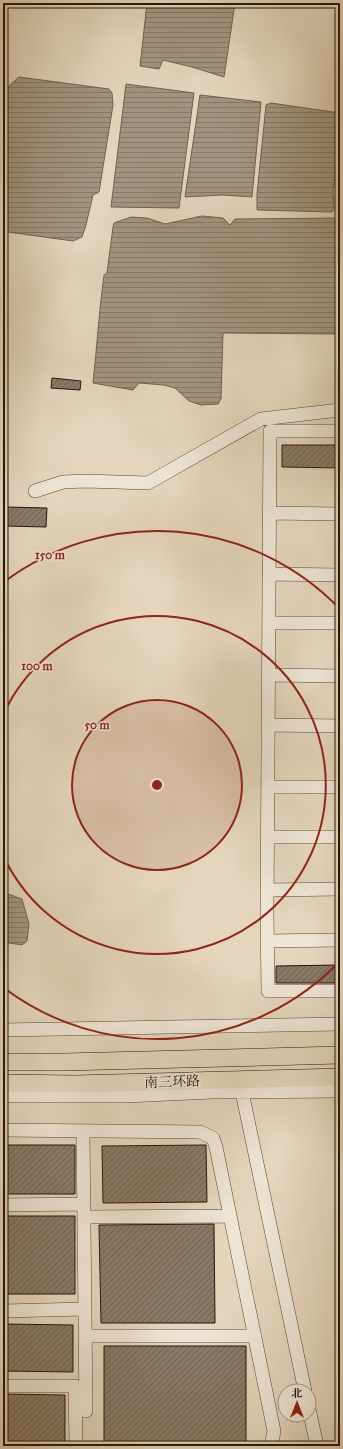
<svg xmlns="http://www.w3.org/2000/svg" width="343" height="1449" viewBox="0 0 343 1449" font-family="'IM FELL Great Primer','Noto Serif SC',serif">
	<defs>
		<pattern id="water-rules" width="6" height="5" patternUnits="userSpaceOnUse"><rect width="6" height="5" fill="#a3947f"/><path d="M0 2.5h6" fill="none" stroke="#857866"/></pattern>
		<pattern id="building-hatch" width="6" height="6" patternUnits="userSpaceOnUse"><rect width="6" height="6" fill="#897966"/><path d="M-1 1l2-2M0 6l6-6M5 7l2-2" fill="none" stroke="#706252"/></pattern>
	</defs>
	<rect width="100%" height="100%" fill="#e4d5bc"/>
	<filter id="stains"><feTurbulence type="fractalNoise" baseFrequency=".005" numOctaves="4"/><feColorMatrix values="0 0 0 0 .2 0 0 0 0 .09 0 0 0 0 .02 0 0 0 .5 -.17"/></filter>
	<radialGradient id="worn" r=".72"><stop offset=".6" stop-color="#630" stop-opacity="0"/><stop offset="1" stop-color="#630" stop-opacity=".3"/></radialGradient>
	<path fill="url(#water-rules)" stroke="#71614f" d="M147 3H235L224 77 192 67 163 60 159 69 140 66Z
		M19 77 109 89 112 93 113 105 99 192 93 195 86 225 82 237 73 241 8 232 3 229V96L10 85Z
		M126 84 194 93 179 208 111 207Z
		M200 95 261 102 252 197 222 195 185 197Z
		M271 103 340 113V140L333 191 334 209 332 212 257 210V194L266 105Z
		M202 216 223 218 230 225 235 219 340 218V334L223 333 221 399 218 404 201 405 189 401 175 388 164 385 139 383 133 390 93 383C97 347 99 311 104 275L107 273 113 227 114 223 131 217 147 218 165 224Z
		M3 881 5 893 22 899 29 924 27 941 22 945 3 942Z"/>
	<path fill="url(#building-hatch)" stroke="#261508" d="M52 378 81 381 80 390 51 388Z
		M282 445H340V468L282 467Z
		M6 507 47 508 46 527 5 526Z
		M340 965V983H276V966Z
		M3 1145H75V1194H3Z
		M206 1145 207 1202 103 1203 102 1146Z
		M3 1216H75V1294H3Z
		M214 1224 215 1323H101L99 1225Z
		M3 1324 73 1325V1372L3 1371Z
		M104 1346H246V1442H104Z
		M3 1394 65 1395V1442H3Z"/>
	<g fill="none" stroke-linecap="round" stroke-linejoin="round">
		<g stroke="#564535" stroke-width="14">
			<path id="minor" d="M340 431H270L267 913 268 991H340
				M35 491 63 482 85 481 148 483 261 419 340 410
				M270 513 340 514
				M269 574 340 575
				M269 623H340
				M269 675 340 676
				M269 725 340 726
				M268 787H340
				M268 837H340
				M267 890 340 889
				M267 941 340 940
				M3 1030 340 1024
				M242 1092 305 1391
				M3 1096H125L212 1092 340 1091
				M3 1130 200 1132 213 1138 216 1147 274 1431 272 1442 270 1446
				M83 1131 86 1411
				M3 1205 84 1204
				M84 1217 230 1216
				M3 1311 85 1309
				M85 1336H255
				M3 1386H75L76 1446
				M309 1409 317 1446"/>
		</g>
		<g stroke="#261508" stroke-width="18">
			<path id="major" d="M3 1062H64L340 1055
				M3 1083 75 1084 340 1077"/>
		</g>
		<use href="#minor" stroke="#ede4d3" stroke-width="13"/>
		<use href="#major" stroke="#e4d5bc" stroke-width="17"/>
	</g>
	<circle cx="157" cy="785" r="85" fill="#8f2418" fill-opacity=".12"/>
	<g fill="none" stroke="#8f2418" stroke-width="2">
		<circle cx="157" cy="785" r="85"/>
		<path d="M3 715A169 169 0 1 1 3 855"/>
		<path d="M340 961A254 254 0 0 1 4 988M4 582A254 254 0 0 1 340 609"/>
	</g>
	<g text-anchor="middle" dominant-baseline="central" stroke-width="3" stroke-linejoin="round" paint-order="stroke">
		<g font-size="14" fill="#261508" stroke="#ede4d3">
			<text transform="translate(172 1082) rotate(-2)">南三环路</text>
		</g>
	</g>
	<circle cx="157" cy="785" r="6" fill="#8f2418" stroke="#ede4d3" stroke-width="2"/>
	<g font-size="12" text-anchor="middle" font-weight="bold" fill="#8f2418" stroke="#ede4d3" stroke-width="3" stroke-linejoin="round" paint-order="stroke">
		<text x="50" y="559">150 m</text>
		<text x="37" y="670">100 m</text>
		<text x="97" y="729">50 m</text>
	</g>
	<rect width="343" height="1449" fill="none" stroke="#e4d5bc" stroke-width="16"/>
	<rect x="4" y="4" width="335" height="1441" fill="none" stroke="#261508" stroke-width="2"/>
	<rect x="8" y="8" width="327" height="1433" fill="none" stroke="#261508"/>
	<g transform="translate(297 1403)"><circle r="19" fill="#ede4d3" stroke="#9d9182"/>
	<path d="M0-3L7 15L0 10L-7 15Z" fill="#8f2418"/>
	<text y="-6" font-size="11" font-weight="bold" text-anchor="middle" fill="#261508">北</text>
	</g>
	<rect width="100%" height="100%" filter="url(#stains)"/>
	<rect width="100%" height="100%" fill="url(#worn)"/>
</svg>
